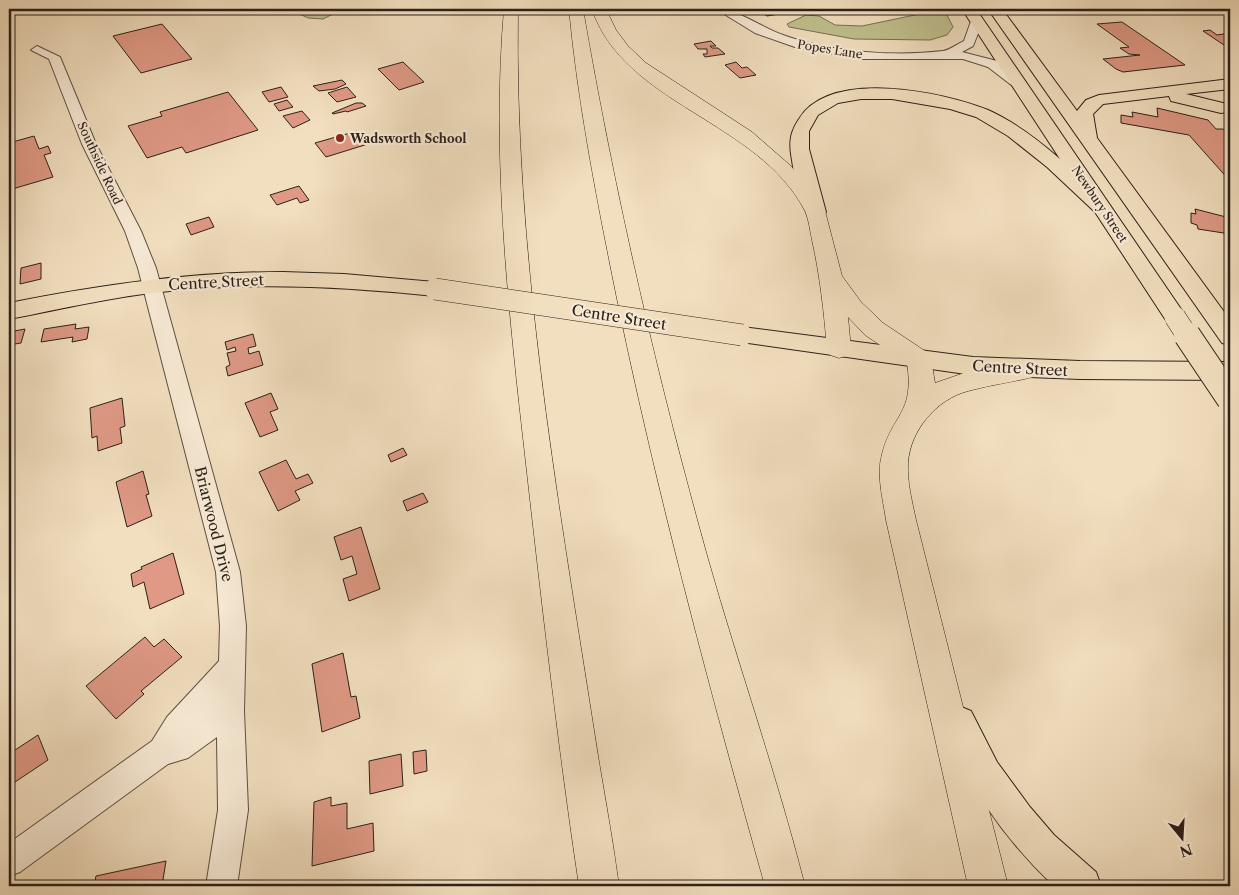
<svg xmlns="http://www.w3.org/2000/svg" width="1239" height="895" viewBox="0 0 1239 895" font-family="'Libre Caslon Text',serif">
	<rect width="100%" height="100%" fill="#f2dfbf"/>
	<filter id="stains"><feTurbulence type="fractalNoise" baseFrequency=".004" numOctaves="4"/><feColorMatrix values="0 0 0 0 .2 0 0 0 0 .09 0 0 0 0 .02 0 0 0 .5 -.17"/></filter>
	<radialGradient id="worn" r=".72"><stop offset=".6" stop-color="#630" stop-opacity="0"/><stop offset="1" stop-color="#630" stop-opacity=".3"/></radialGradient>
	<path fill="#c0c08e" stroke="#767054" d="M289 9H333V14L323 19 308 18Z
		M934 11 947 15 953 27 947 35 930 40 854 39 789 27 787 24 806 15 819 16 835 25 862 26Z"/>
	<path fill="#df9985" stroke="#2c2019" d="M757 9H774L779 14 767 16Z
		M1122 22 1185 65 1123 72 1116 69 1103 59 1140 55 1129 54 1120 48 1129 47 1097 24Z
		M162 24 192 59 141 73 113 36Z
		M1210 30 1217 35 1230 33V49L1203 31Z
		M711 41 716 46H710L712 48H718L725 54 705 57 703 54H707V49H698L694 44Z
		M403 62 424 82 399 90 378 69Z
		M736 62 742 68 747 67 756 75 740 78 725 65Z
		M342 80 346 84 335 89 319 91 313 86Z
		M281 87 288 97 269 102 262 92Z
		M347 87 356 97 337 102 328 93Z
		M228 92 258 130 186 153 182 147 147 158 128 126 162 116 160 112Z
		M287 100 293 107 279 111 274 104Z
		M356 103H362L366 106 347 112 346 111 333 114 332 113Z
		M1157 108 1208 120 1216 129H1223L1230 136V181L1189 135 1121 123V115L1133 117 1132 112 1158 117Z
		M302 111 310 120 293 128 283 116Z
		M357 131 368 144 326 157 315 143Z
		M34 136 39 149 48 146 51 153 44 155 53 177 9 190V143Z
		M299 186 309 200 300 203 297 198 277 205 270 195Z
		M1195 209 1230 218V234L1198 229 1197 225 1191 223V213L1196 214Z
		M209 217 214 227 191 235 186 224Z
		M41 263V279L20 284 21 268Z
		M76 324 75 329 89 327 87 339 72 342 73 337 41 342 44 329Z
		M25 329 21 343 9 345V332Z
		M253 334 256 346 248 348 249 354 259 351 263 365 228 376 226 367 230 365 227 353 236 351 235 347 227 350 225 342Z
		M271 393 278 409 270 412 278 430 260 437 245 403Z
		M122 398 125 426 120 428 122 443 98 451 97 436 92 438 90 408Z
		M403 448 407 455 391 462 388 455Z
		M286 460 296 479 308 474 313 483 295 491 300 500 278 511 259 472Z
		M143 471 149 494 146 495 152 516 127 527 116 482Z
		M423 493 428 502 407 511 403 501Z
		M361 527 380 589 349 601 343 579 357 574 352 556 341 560 334 537Z
		M173 553 184 594 150 609 144 582 133 587 131 574 142 569 141 567Z
		M145 637 154 647 164 639 182 657 141 691 144 694 116 719 86 686Z
		M343 653 351 697 356 696 360 718 322 732 312 664Z
		M38 735 48 760 9 786V754Z
		M426 750 427 771 414 774 413 752Z
		M401 754 403 786 370 794 369 761Z
		M331 797V806L347 803V829L373 823 374 851 312 866 314 802Z
		M166 861 162 886H94L96 876Z"/>
	<g fill="none" stroke-linecap="round" stroke-linejoin="round">
		<g stroke="#5e5042" stroke-width="2">
			<path id="minor" d="M716 9C736 8 762 28 783 35 829 52 894 57 943 51 950 50 957 44 964 41L971 21 977 17 983 21 973 46 962 52 997 61 1026 84 1019 88 1014 87 988 67 963 59H863L795 47 755 33Z
				M37 46 60 57 96 144 141 231 156 268 240 572 246 626 244 711 248 810 237 886H206L218 810 217 737 188 758 168 764 20 872 9 876V843L152 741 167 717 219 661 220 626 216 572 138 268 125 231 82 144 49 59 31 50Z"/>
		</g>
		<g stroke="#2c2019" stroke-width="2">
			<path id="major" d="M962 9H976L1183 312 1186 317 1183 322 1175 325 1167 322 1095 212 1047 167 1008 136 976 117 950 109 892 99H861L838 103 818 115 809 131V149L826 212 823 216H809C798 201 794 173 791 154 789 140 791 131 799 119 830 68 943 92 988 110 1015 122 1038 140 1060 159Z
				M988 9H1002L1077 111 1086 100 1099 95 1230 79V89L1186 94 1227 104 1229 108 1227 112 1221 113 1171 101 1169 96 1103 104 1093 114 1097 138 1230 320V345L1222 343Z
				M283 272 344 274 435 282 443 284 446 289 443 294 435 296C347 287 258 282 170 291 115 296 62 309 9 319V303C100 285 190 272 283 272Z
				M742 327 973 357 1080 361 1230 362V380L1080 379 973 375 734 341 730 335 734 329Z
				M959 706 971 711 997 762 1030 807 1054 835 1096 872 1101 886H1054C1004 839 968 786 942 723L947 711Z"/>
		</g>
		<g stroke="#2c2019" stroke-width="1">
			<path id="highway" d="M504 9H518C514 249 556 488 593 724 601 778 612 832 619 886H579C558 746 542 605 526 464 509 314 491 160 504 9Z
				M569 9H583C615 195 657 377 708 559 739 668 777 776 805 886H765C710 690 657 493 616 294 597 200 578 104 569 9Z
				M592 9H606L616 30 628 46 646 63 752 132 791 166 825 211 842 276 861 302 883 323 928 353 931 359 935 383 964 373 1031 360 1040 363 1044 369 1040 375C1017 382 992 384 968 391 937 399 910 430 908 463 907 482 912 501 916 520L1008 886H968L886 520C883 499 876 475 882 454 892 414 915 414 907 363L865 335 848 317 851 349 848 355 839 358 830 355 827 349C824 312 820 276 812 240 810 231 809 220 805 211 758 120 624 105 592 9Z"/>
		</g>
		<use href="#minor" fill="#f7ead5" fill-rule="evenodd"/>
		<use href="#major" fill="#f2dfbf" fill-rule="evenodd"/>
		<use href="#highway" fill="#f2dfbf" fill-rule="evenodd"/>
		<g stroke="#2c2019" stroke-width="22" stroke-linecap="butt">
			<path id="major-bridge-far1" d="M435 289 742 335
				M1175 317 1188 337"/>
		</g>
		<g stroke="#2c2019" stroke-width="28" stroke-linecap="butt">
			<path id="major-bridge" d="M1187 335 1230 399"/>
		</g>
		<use href="#major-bridge-far1" stroke="#f2dfbf" stroke-width="21"/>
		<use href="#major-bridge" stroke="#f2dfbf" stroke-width="26"/>
	</g>
	<circle fill="#8f2418" stroke="#f7ead5" stroke-width="2" cx="340" cy="138" r="5"/>
	<g text-anchor="middle" dominant-baseline="central" stroke-width="4.5" stroke-linejoin="round" paint-order="stroke">
		<g font-size="12" fill="#2c2019" stroke="#f7ead5">
			<text transform="translate(830 49) rotate(9)">Popes Lane</text>
			<text transform="translate(100 163) rotate(65)">Southside Road</text>
			<text transform="translate(1100 204) rotate(56)">Newbury Street</text>
		</g>
		<g font-size="12" font-weight="bold" fill="#2c2019" stroke="#f7ead5" text-anchor="start">
			<text x="350" y="138">Wadsworth School</text>
		</g>
		<g font-size="15" fill="#2c2019" stroke="#f7ead5">
			<text transform="translate(216 282) rotate(-3)">Centre Street</text>
			<text transform="translate(619 317) rotate(9)">Centre Street</text>
			<text transform="translate(1020 368) rotate(3)">Centre Street</text>
			<text transform="translate(214 524) rotate(76)">Briarwood Drive</text>
		</g>
	</g>
	<rect width="1239" height="895" fill="none" stroke="#f2dfbf" stroke-width="30"/>
	<rect x="10" y="10" width="1219" height="875" fill="none" stroke="#2c2019" stroke-width="2.5"/>
	<rect x="15" y="15" width="1209" height="865" fill="none" stroke="#2c2019"/>
	<g transform="translate(1182 838) rotate(162)" stroke="#f7ead5" stroke-width="4" paint-order="stroke">
	<path d="M0-4L9 19L0 12L-9 19Z" fill="#2c2019"/>
	<text y="-8" font-size="14" font-weight="bold" text-anchor="middle" fill="#2c2019">N</text>
	</g>
	<rect width="100%" height="100%" filter="url(#stains)"/>
	<rect width="100%" height="100%" fill="url(#worn)"/>
</svg>
